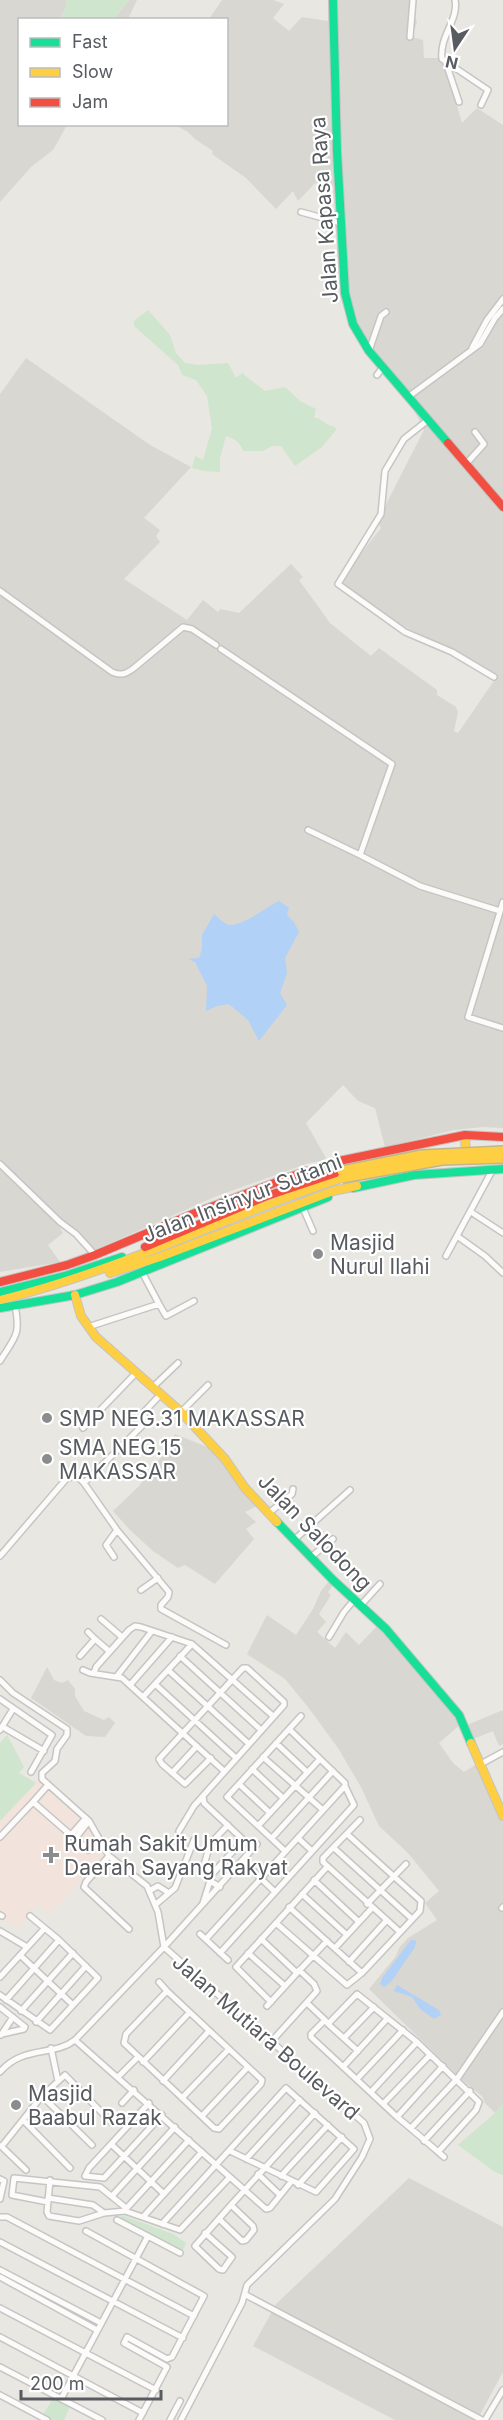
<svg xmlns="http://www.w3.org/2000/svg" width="503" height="2420" viewBox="0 0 503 2420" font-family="Inter,sans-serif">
	<rect width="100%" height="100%" fill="#e8e7e1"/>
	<path fill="#d8d7d1" d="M0 0H66L67 6 59 19 20 20V124L67 125 53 150 31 167 0 202Z
		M129 0H137L128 19 113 20Z
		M222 0H273L284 4 273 18 289 31 302 17 328 21V0H416L414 17 417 22 412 37 423 40 424 58H443L462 123 477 108 503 125V1128L483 1127 454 1130 385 1147 375 1108 358 1101 343 1085 306 1123 326 1158 322 1161 309 1163 217 1196 92 1251 71 1229 58 1224 63 1233 48 1245 60 1262 0 1272V394L26 358 150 445 191 467 144 518 160 530 156 536 160 542 124 579 187 620 203 600 218 612 220 609 239 613 291 564 303 577 299 580 330 623 371 656 379 648 437 690V695L456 707 458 712 454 731 458 733 498 675 475 661 393 621 339 581 381 528 377 522 424 430 412 406 352 330 340 296 333 187 315 183 298 201 293 191 276 209 246 178 212 154 213 151 195 139 188 132 175 125 226 124V35L229 33 227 31 226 20 209 19Z
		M175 1434 207 1447 221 1459 249 1499 257 1506 245 1512 256 1522 246 1529 254 1539 215 1584 185 1565 178 1568 153 1551 130 1530 113 1511 139 1486 159 1460Z
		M330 1580 335 1583 328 1592 331 1595 319 1614 326 1622 317 1632 335 1648 346 1632 359 1645 379 1624 440 1696 461 1724 439 1743 453 1763 464 1772 477 1764 503 1822V2105L495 2113 484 2102 483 2097 461 2079 369 1989 396 1956 399 1948 408 1938 437 1920 425 1903 439 1891 408 1853 379 1826 361 1787 338 1748 308 1707 285 1679 247 1654 267 1615 296 1635 313 1609 321 1591Z
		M47 1667 54 1680 62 1683 68 1680 75 1689V1696L84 1711 104 1720 109 1717 115 1723 105 1737 86 1736 31 1698Z
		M503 1710V1744L499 1746 493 1731 471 1740 467 1725Z
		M409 2178 503 2227V2372L477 2420H395L253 2346 276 2304Z"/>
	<path fill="#f2e3dc" d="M39 1780 81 1816 92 1829 103 1856 49 1915 40 1908 38 1903 20 1928 0 1918V1821Z"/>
	<path fill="#cfe5ce" d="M66 0H129L113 19H59L67 6Z
		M148 310 170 335 176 353 185 363 198 365 228 363 236 378 242 373 265 391 285 387 300 401 316 409 314 418H318L328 425 335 427 336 430 322 447 295 466 281 446H272L263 451H243C240 442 235 439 226 436L220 458V472L204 471 192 468 195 456 203 460 212 428 207 396 196 380 182 375 178 365 134 326V321Z
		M7 1735 24 1767 19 1773 36 1783 0 1821V1743Z
		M502 2104 503 2105V2175L495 2172 458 2145 495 2113Z
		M124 2216 173 2234 186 2243 183 2250 180 2251 119 2217Z
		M53 2398 70 2407 64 2420H53L43 2415Z"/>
	<path fill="#b2d1f6" d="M279 901 289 908 287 915 294 922 299 932 285 958 287 973 280 993 287 1005 259 1041 248 1020 229 1004 217 1006 206 1011 207 986 195 962 188 959 199 958 202 949V935L214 914C219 918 224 925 231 925 247 924 264 908 279 901Z
		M411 1940H415L416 1942 415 1947 391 1982 384 1987 380 1984 382 1978Z
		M397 1985 439 2010 441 2015 434 2019 420 2009 412 1997 394 1991Z"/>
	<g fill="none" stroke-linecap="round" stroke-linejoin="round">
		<g stroke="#c5c5c4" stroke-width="8">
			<path id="street" d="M455 0C459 20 439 36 442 59L488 90 481 105
				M410 37 413 0
				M446 63 459 102
				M301 212 341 223
				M472 348 487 320 503 299
				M369 351 381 316 386 312
				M377 375 383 367
				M408 397 480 344 495 318 503 309
				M428 420 404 439 385 471 381 514 338 584 405 632 452 652 494 677
				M466 464 484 444 475 432
				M0 591 112 672C121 676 126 674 134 668L183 627 192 629 216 645
				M221 649 392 764 360 855 420 886 500 911
				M308 830 360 855
				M503 902 468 1017 503 1028
				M0 1164 60 1222 76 1234 95 1255
				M303 1208 313 1231
				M471 1212 503 1233
				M457 1236 485 1256 503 1273
				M446 1256 493 1169
				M142 1272 159 1304
				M88 1327 159 1304 166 1316 194 1301
				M0 1361C15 1337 21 1335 15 1306
				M153 1387 178 1363
				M181 1412 208 1385
				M83 1428 136 1373
				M84 1483 142 1426 145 1411 161 1394
				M269 1513 292 1494 293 1489
				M294 1540 350 1490
				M0 1556 67 1478 77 1476 84 1483 117 1530 169 1592 168 1597 161 1605V1609L226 1645
				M114 1557 106 1545 117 1530
				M311 1557 333 1539
				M141 1590 158 1578
				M361 1605 380 1584
				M101 1619 122 1637
				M88 1632 95 1639
				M329 1637 344 1612 354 1600
				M80 1656 95 1639 109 1651
				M180 1656 261 1730
				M83 1670 90 1673 122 1678 224 1771
				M168 1670 249 1744
				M94 1673 96 1667 129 1630 135 1626 141 1627 192 1644 273 1716
				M117 1676 152 1631
				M0 1680 13 1693 67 1729V1735L57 1749 55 1761 42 1773V1779L89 1821 109 1856 147 1886 158 1912 164 1947
				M155 1684 236 1758
				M130 1685 172 1637
				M143 1697 192 1644
				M0 1699 52 1735 31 1772
				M3 1727 44 1751
				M0 1730 13 1709
				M276 1743 307 1772
				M263 1757 323 1810
				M479 1765 503 1752
				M252 1769 283 1798
				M172 1773 197 1746
				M239 1784 270 1813
				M48 1785 33 1802 88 1850
				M203 1796 204 1803 253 1849
				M360 1820 323 1858V1862L400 1932
				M228 1825 210 1844 204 1865 211 1873 214 1872 236 1848
				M258 1826 320 1759
				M179 1831 194 1806 284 1705V1702L247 1668H243L159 1759 162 1764 185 1784 211 1758
				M71 1835 86 1818
				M0 1837 33 1802
				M272 1838 333 1771
				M298 1838 312 1851
				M75 1839 89 1821
				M334 1848 412 1919
				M285 1851 227 1797 301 1716
				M109 1856 86 1882 84 1887 129 1929
				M243 1861 275 1892
				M314 1880 359 1922
				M149 1891 158 1886 169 1893
				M302 1894 347 1935
				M203 1903 210 1881 220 1887
				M367 1904 406 1864
				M155 1905 175 1888 194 1840
				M289 1907 362 1973
				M502 1908 503 1907
				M0 1915 2 1916
				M276 1923 347 1985 362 1973 420 1911 421 1901 347 1834
				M0 1931 27 1947
				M200 1934 228 1960
				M206 1939 345 1786
				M261 1939 297 1973 267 2006
				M164 1947 364 2123 370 2139 362 2157 335 2199 247 2285 242 2303 181 2420
				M335 1948 372 1908
				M220 1953 354 1805 345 1786V1783L289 1729
				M248 1953 285 1986
				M20 1955 73 2005
				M349 1962 386 1921
				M297 1973 327 1941
				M0 1977 44 1929
				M159 1982 167 1991
				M167 1991 262 2080 261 2084 219 2129 214 2128 124 2043 126 2034Z
				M0 1995 50 2030 98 1978 59 1940 30 1916
				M6 2000 59 1940
				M271 2002 236 1967 327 1867
				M307 2003 325 2020
				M0 2007 25 2027 24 2029 2 2034
				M21 2011 73 1953
				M36 2022 86 1966
				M328 2024 358 2051
				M1 2035 13 2017
				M344 2038 374 2007
				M75 2040 266 2209 270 2208 291 2182
				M271 2042 317 1991 314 1984 299 1970
				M51 2048 58 2081
				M143 2062 189 2013
				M343 2067 387 2019
				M0 2072C23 2045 53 2057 75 2040L164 1947 257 1844
				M118 2077 138 2057
				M357 2079 403 2030
				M163 2081 209 2031
				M371 2092 417 2042
				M42 2096 92 2145
				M182 2098 229 2049
				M122 2103 134 2090
				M149 2103 89 2168 85 2176 104 2178 162 2115
				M384 2103 430 2055
				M202 2116 248 2067
				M397 2117 443 2066
				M23 2120 70 2168
				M411 2128 457 2079 503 2012
				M424 2141 470 2091
				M111 2144 164 2194
				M1 2146 26 2170
				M2 2146 42 2096 65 2075 112 2123
				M438 2152 476 2110 479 2102 417 2042 357 1994 328 2024 325 2020 311 2034V2037L397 2117C413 2130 429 2144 444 2157
				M246 2159 300 2100
				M258 2174 280 2195
				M281 2176 328 2125
				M0 2179 4 2181 0 2199
				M50 2180 47 2212 49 2216 79 2221 104 2213 125 2211 180 2230 230 2177
				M298 2185 342 2137
				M112 2196 175 2127
				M48 2198 93 2205 104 2213
				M48 2202 12 2195 14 2178 100 2187 126 2208
				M125 2210 189 2140
				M0 2217H7L194 2316
				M143 2217 202 2152
				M219 2219 242 2241 246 2240 254 2230 253 2226 231 2205 315 2113
				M117 2220 180 2253
				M162 2224 286 2088 354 2149 316 2192 230 2151
				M86 2231 204 2296 172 2357 167 2359 127 2337 124 2343 167 2367 139 2420
				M205 2233 232 2257 223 2270 219 2269 195 2246 231 2205
				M0 2242 183 2338
				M0 2270 101 2323
				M0 2277 97 2330
				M246 2295 482 2420
				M0 2308 156 2390
				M0 2337 143 2413
				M0 2367 102 2420
				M0 2395 47 2420
				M61 2399 148 2236
				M170 2420 180 2401
				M485 2420 503 2390"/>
		</g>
		<g stroke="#c4c4c4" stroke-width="10">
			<path id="fast" d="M333 0 337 151 345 293 353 324 369 351 448 443
				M300 1178 339 1161
				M353 1188 414 1175 503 1169
				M0 1292 65 1276 122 1257
				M0 1308 75 1295 117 1282 328 1197
				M277 1522 333 1580 386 1629 459 1715 471 1743"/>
		</g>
		<g stroke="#c4c4c4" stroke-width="10">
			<path id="slow" d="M465 1135 466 1158
				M110 1273 160 1257 333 1191 357 1186
				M75 1295 81 1316 96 1337 181 1412 225 1459 245 1488 277 1522
				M0 1300C118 1271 227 1216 342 1178
				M471 1743 503 1816"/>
		</g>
		<g stroke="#c4c4c4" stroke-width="10">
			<path id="jam" d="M448 443 503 507
				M334 1162 465 1135 503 1137
				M145 1247 267 1196 342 1171
				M0 1282 67 1265 95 1255 195 1213 306 1171"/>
		</g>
		<use href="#street" stroke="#fcfbfa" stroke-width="5"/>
		<use href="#fast" stroke="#16e098" stroke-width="8"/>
		<use href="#slow" stroke="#ffcf43" stroke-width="8"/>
		<use href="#jam" stroke="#f24e42" stroke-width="8"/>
		<g stroke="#bfb68f" stroke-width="12" stroke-linecap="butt">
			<path id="slow-bridge" d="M342 1171 422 1155 503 1151
				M342 1178 442 1160 503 1158"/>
		</g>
		<use href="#slow-bridge" stroke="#ffcf43" stroke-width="9"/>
	</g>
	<g fill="#8a8c8d" stroke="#fff" stroke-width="2">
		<circle cx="318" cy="1254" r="6"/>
		<circle cx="47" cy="1418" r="6"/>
		<circle cx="47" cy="1459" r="6"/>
		<path d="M48 1846h6v6h6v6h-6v6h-6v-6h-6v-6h6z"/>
		<circle cx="16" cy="2105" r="6"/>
	</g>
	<g text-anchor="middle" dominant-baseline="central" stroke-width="4.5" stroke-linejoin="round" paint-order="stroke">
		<g font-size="21" fill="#585b60" stroke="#fff">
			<text transform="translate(324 210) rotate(-94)">Jalan Kapasa Raya</text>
			<text transform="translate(242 1198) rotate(-21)">Jalan Insinyur Sutami</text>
			<text transform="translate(315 1532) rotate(46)">Jalan Salodong</text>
			<text transform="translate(266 2037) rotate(41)">Jalan Mutiara Boulevard</text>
		</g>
		<g font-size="21" fill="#585b60" stroke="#fff" text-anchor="start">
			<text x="330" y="1242">Masjid<tspan x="330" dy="24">Nurul Ilahi</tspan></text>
			<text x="59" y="1418">SMP NEG.31 MAKASSAR</text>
			<text x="59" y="1447">SMA NEG.15<tspan x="59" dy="24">MAKASSAR</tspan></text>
			<text x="64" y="1843">Rumah Sakit Umum<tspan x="64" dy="24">Daerah Sayang Rakyat</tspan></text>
			<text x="28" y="2093">Masjid<tspan x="28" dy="24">Baabul Razak</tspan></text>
		</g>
	</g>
	<rect x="18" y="18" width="210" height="108" fill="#ffffff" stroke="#bcbdbf" stroke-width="1.5"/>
	<rect x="30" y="38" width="30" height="9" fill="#16e098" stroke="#bcbdbf" stroke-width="1.5"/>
	<text x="72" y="48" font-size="18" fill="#585b60">Fast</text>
	<rect x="30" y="68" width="30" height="9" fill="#ffcf43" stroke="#bcbdbf" stroke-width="1.5"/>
	<text x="72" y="78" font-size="18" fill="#585b60">Slow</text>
	<rect x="30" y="98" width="30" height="9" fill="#f24e42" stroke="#bcbdbf" stroke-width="1.5"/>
	<text x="72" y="108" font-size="18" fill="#585b60">Jam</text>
	<g transform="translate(455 48) rotate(193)" stroke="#ffffff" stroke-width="4.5" paint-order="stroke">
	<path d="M0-4.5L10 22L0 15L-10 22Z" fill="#585b60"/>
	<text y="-9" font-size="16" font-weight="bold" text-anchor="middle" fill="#585b60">N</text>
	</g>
	<path d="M21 2390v9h140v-9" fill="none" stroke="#585b60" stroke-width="3"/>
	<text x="30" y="2390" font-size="18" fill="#585b60" stroke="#ffffff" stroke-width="4.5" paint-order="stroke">200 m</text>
</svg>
